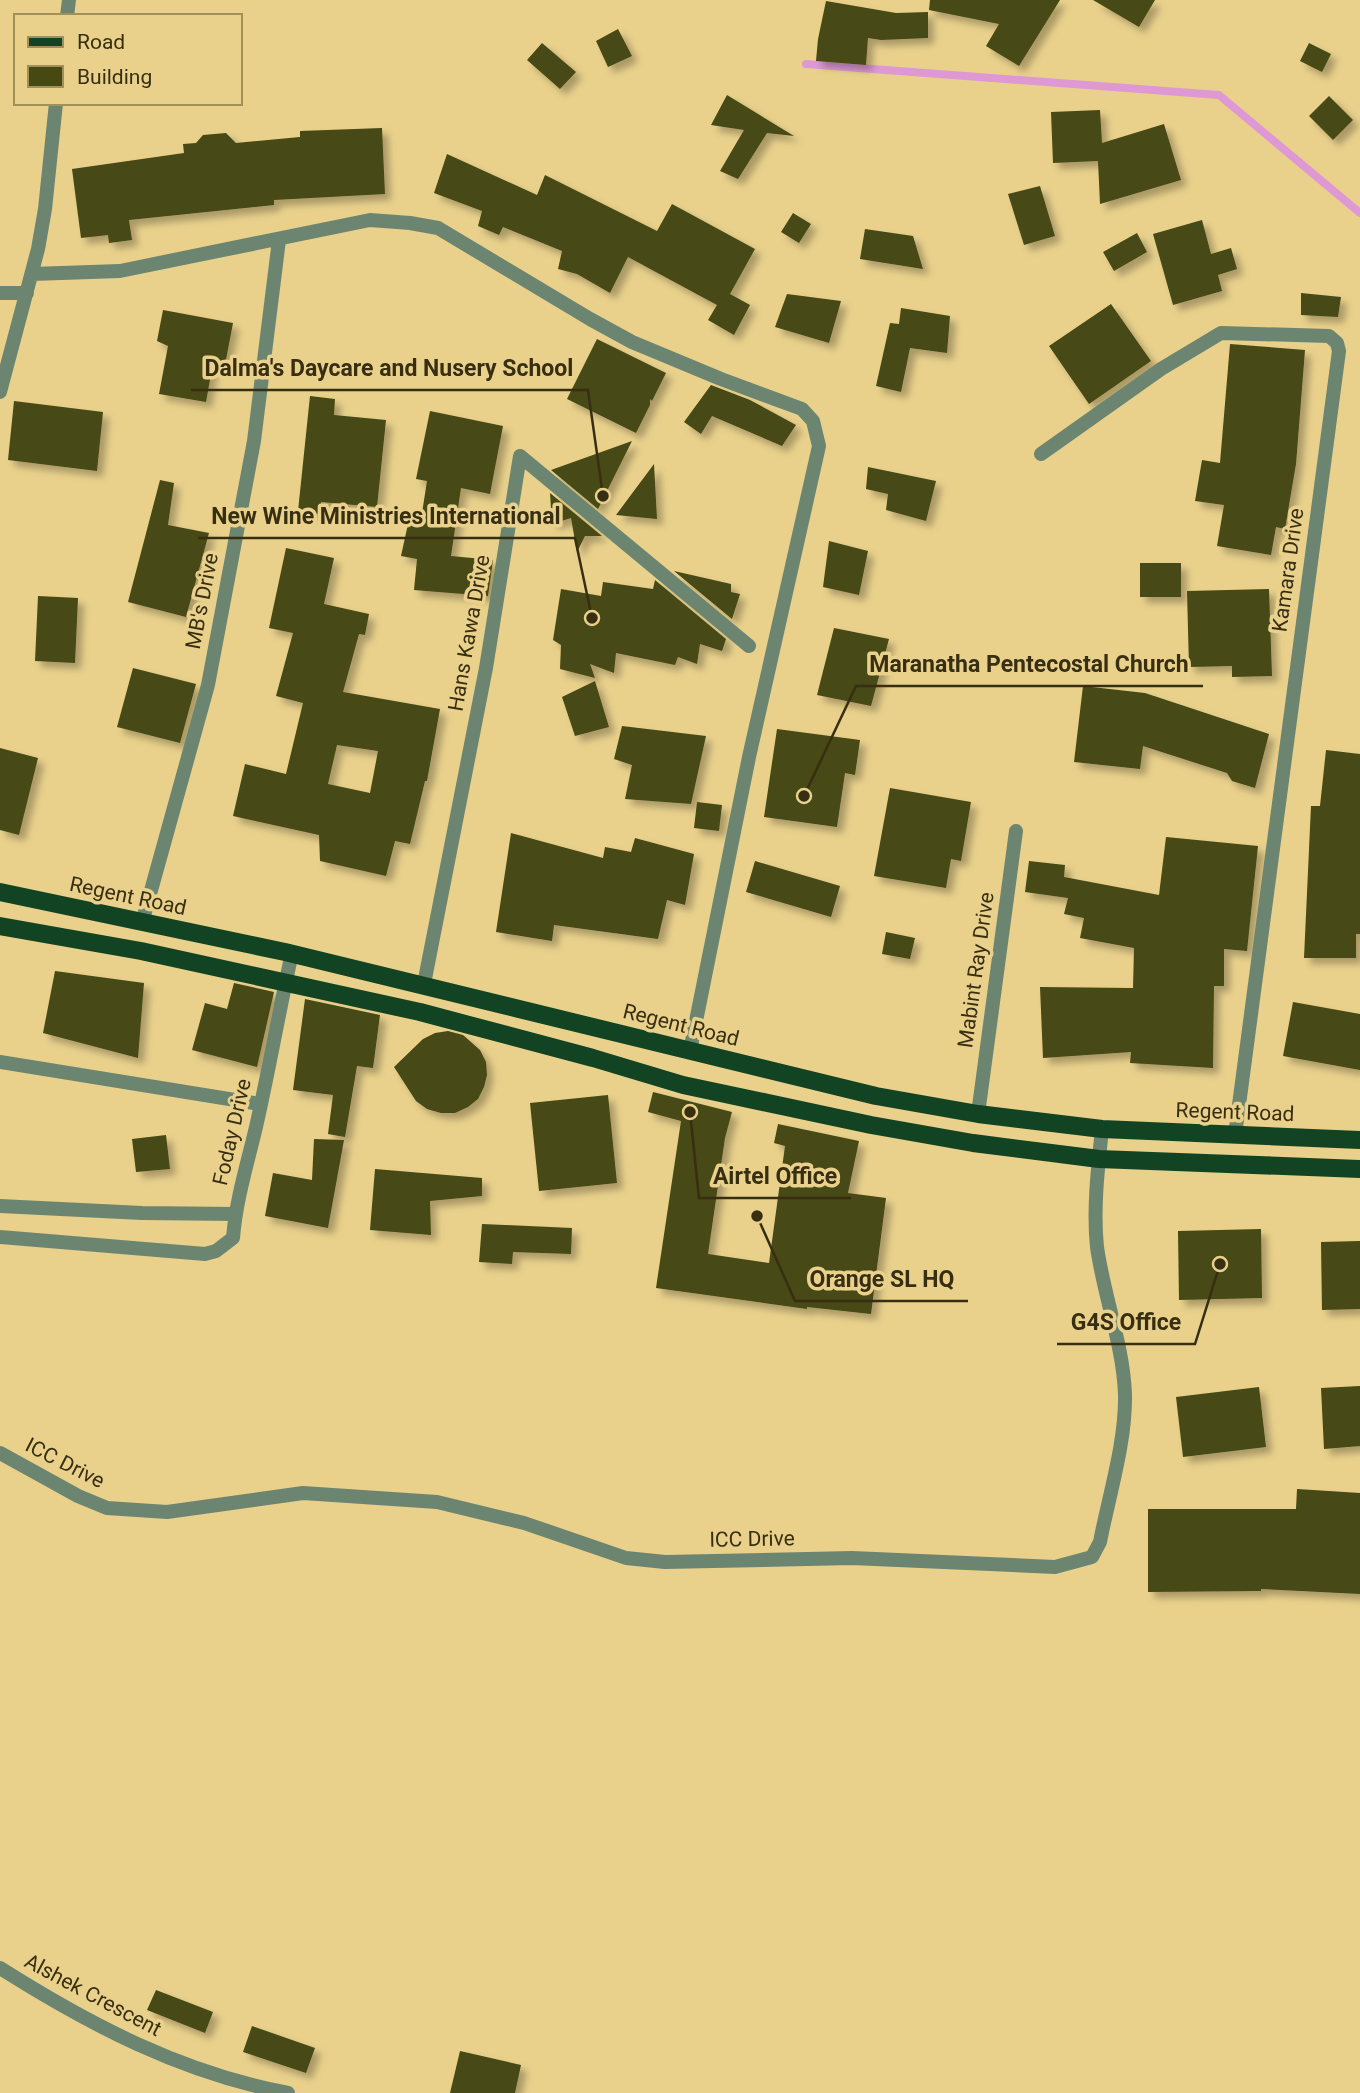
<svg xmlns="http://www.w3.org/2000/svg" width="1360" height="2093" viewBox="0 0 1360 2093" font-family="Roboto,sans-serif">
	<defs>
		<filter id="shadow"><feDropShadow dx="6" dy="6" stdDeviation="3.5" flood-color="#0004"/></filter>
	</defs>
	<rect width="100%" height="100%" fill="#e9d18c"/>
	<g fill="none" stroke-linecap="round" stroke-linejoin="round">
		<path stroke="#de99d5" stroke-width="8" d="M806 64 1219 95 1360 213"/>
	</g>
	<path fill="#474913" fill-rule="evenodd" filter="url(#shadow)" d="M930 0H1060L1019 66 986 46 999 24 929 10Z
		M1093 0H1155L1139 27Z
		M826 1 896 13 928 12V38L881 40 868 38 866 65 816 61 818 39Z
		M618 29 632 56 608 67 596 41Z
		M542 43 576 72 560 89 527 60Z
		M1309 43 1331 54 1322 72 1300 61Z
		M727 95 794 136 767 133 738 179 720 171 744 130 711 125Z
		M1329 96 1353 120 1333 140 1309 116Z
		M1100 110 1102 143 1164 124 1181 180 1100 204 1098 161 1053 163 1051 112Z
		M382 128 385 194 274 200V205L129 220 132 240 109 243 108 235 81 238 72 169 184 153 183 144 196 143 203 135 226 133 236 143 300 137V131Z
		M447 154 537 195 545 175 657 231 672 204 755 249 730 294 750 305 734 335 708 320 717 305 628 257 610 293 577 274 558 269 562 251 503 227 499 235 478 226 482 211 434 193Z
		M1040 186 1055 236 1024 245 1008 194Z
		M793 213 811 224 799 243 781 232Z
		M1202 220 1211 254 1231 248 1237 269 1218 275 1222 291 1173 305 1153 234Z
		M865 229 913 236 923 269 860 259Z
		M1137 233 1147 252 1114 271 1103 252Z
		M1301 293 1341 297 1338 317 1301 315Z
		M787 294 841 301 829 343 775 327Z
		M1111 304 1151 361 1089 404 1049 346Z
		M901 308 950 316 947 353 910 348 901 392 876 386 890 323 899 324Z
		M163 310 233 323 225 365 213 363 206 402 159 394 168 346 157 341Z
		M597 339 666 373 652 401 650 399V405L636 433 567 399Z
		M1230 344 1305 350 1296 464 1285 529 1276 527 1271 555 1217 546 1224 505 1195 501 1202 460 1220 463Z
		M711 385 750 400 796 425 782 446 712 416 701 434 684 422Z
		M310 396 335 399 334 415 386 420 377 507 321 502 320 514 298 511Z
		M14 401 103 412 97 471 8 460Z
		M430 411 503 426 490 494 461 488 451 556 493 560 488 596 414 590 417 559 401 556 408 524 420 526 427 481 416 479Z
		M632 441 598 509 551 470Z
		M654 464 657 519 616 515Z
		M868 467 936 481 926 521 886 510 888 494 866 489Z
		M160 480 174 483 168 525 209 533 186 617 128 602Z
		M550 493 602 536H585L577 552 571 518 552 524Z
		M829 541 868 551 859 595 823 587Z
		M286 548 334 558 324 604 369 614 365 635 359 634 343 692 440 709 427 781H425L410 844 395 841 386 876 320 861 319 835 233 816 245 764 286 774 303 703 276 696 293 633 269 628ZM337 745 378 751 370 793 328 784Z
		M1140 563H1181V597H1140Z
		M674 571 731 584V592L740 594 732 619Z
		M655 580 726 639 722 651 700 644 697 664 678 657 675 665 616 653 614 673 590 664 595 678 560 669 561 645 553 640 561 589 601 596 603 582 653 589Z
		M1269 589 1272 676 1232 677V666L1189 667 1187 591Z
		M38 596 78 598 75 663 35 661Z
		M834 628 889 639 871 706 817 695Z
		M133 668 196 684 180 743 117 727Z
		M595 681 609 727 575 736 562 697Z
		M1083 686 1145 693 1269 734 1255 788 1232 781 1227 773 1143 746 1140 769 1074 762Z
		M622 726 706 736 691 804 625 799 632 765 614 759Z
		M777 729 860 740 855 775 845 773 837 827 764 817Z
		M0 748 38 758 19 835 0 830Z
		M1326 750 1360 754V934H1356V958H1304L1311 806H1320Z
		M890 788 971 802 961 861 951 859 946 888 874 876Z
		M697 802 722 805 719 831 694 828Z
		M511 833 603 858 605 847 631 852 635 838 694 854 685 905 667 900 658 939 554 925 552 941 496 932Z
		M1166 837 1258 846 1247 951 1224 949V986H1214L1213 1068 1130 1063 1131 1052 1043 1058 1040 987 1133 988 1134 948 1080 938 1084 918 1064 914 1068 898 1025 892 1029 861 1065 865 1064 877 1159 895Z
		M755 861 840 886 831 917 746 892Z
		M886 932 915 938 910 959 882 954Z
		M55 971 144 983 138 1058 43 1033Z
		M234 983 274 992 257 1067 192 1050 205 1003 227 1009Z
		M305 999 380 1015 373 1068 357 1066 345 1137 328 1134 333 1095 293 1090Z
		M1293 1002 1360 1014V1070L1283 1056Z
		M448 1031 463 1035 480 1050 486 1062 487 1075 484 1087 478 1099 468 1107 455 1113H441L427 1109 416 1101 394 1067 423 1039 435 1033Z
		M653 1092 732 1112 725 1138 708 1254 769 1263 785 1146 774 1143 778 1124 859 1141 848 1193 886 1198 871 1314 807 1307V1309L656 1288 681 1121 648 1112Z
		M608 1095 617 1183 539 1191 530 1103Z
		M166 1135 170 1169 136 1172 132 1139Z
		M314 1139 344 1140 328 1228 265 1216 273 1173 312 1180Z
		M375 1169 482 1178V1196L430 1201 431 1235 370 1230Z
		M482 1224 572 1228 571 1254 513 1252 512 1264 479 1262Z
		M1261 1229 1262 1298 1179 1300 1178 1231Z
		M1360 1241V1309L1322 1310 1321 1242Z
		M1360 1386V1446L1324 1449 1321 1388Z
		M1259 1387 1266 1447 1183 1457 1176 1397Z
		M1297 1489 1360 1493V1594L1261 1589V1591L1148 1592V1509H1296Z
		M156 1990 213 2012 205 2033 147 2010Z
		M252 2026 315 2048 306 2073 243 2052Z
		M460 2051 521 2065 515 2093H450Z"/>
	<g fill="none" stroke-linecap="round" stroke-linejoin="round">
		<path stroke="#6c8571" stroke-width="14" d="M67 16 69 0
			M32 274 120 271 370 220 410 223 438 228 590 319 632 342 721 379 802 409 813 421 819 446 749 757 690 1051
			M0 293H27
			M0 392 38 249 45 209 56 103
			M1041 454 1161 369 1221 333 1329 336 1337 343 1339 351 1235 1135
			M142 923 208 685 254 441 279 240
			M424 984 486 668 520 456 749 646
			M0 1062 260 1104
			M978 1114 1016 831
			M0 1206 142 1213 235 1214
			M0 1237 205 1254 216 1251 233 1238C236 1200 247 1165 256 1127 269 1070 279 1011 292 953
			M0 1453 78 1496 107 1508 167 1512 303 1493 437 1502 524 1523 626 1558 665 1562 852 1558 1055 1567 1092 1557 1100 1542C1109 1495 1126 1442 1125 1394 1123 1344 1104 1297 1097 1247 1093 1209 1098 1167 1102 1129
			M0 1968C90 2025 182 2073 288 2093"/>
		<path stroke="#124423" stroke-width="18" d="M0 892 285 952 876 1096 978 1114 1102 1129 1360 1140
			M0 926 141 951 420 1012 593 1058 683 1085 871 1125 973 1143 1099 1159 1360 1169"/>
	</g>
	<g text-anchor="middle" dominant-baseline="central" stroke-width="7" stroke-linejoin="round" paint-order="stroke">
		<g font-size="21" fill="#382f12" stroke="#e9d18c">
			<text transform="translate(1288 570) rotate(-82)">Kamara Drive</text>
			<text transform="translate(202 601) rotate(-79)">MB's Drive</text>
			<text transform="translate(469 633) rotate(-80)">Hans Kawa Drive</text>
			<text transform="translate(128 896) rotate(12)">Regent Road</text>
			<text transform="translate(976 970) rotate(-82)">Mabint Ray Drive</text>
			<text transform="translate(681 1025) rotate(14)">Regent Road</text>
			<text transform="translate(1235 1112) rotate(2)">Regent Road</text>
			<text transform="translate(232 1132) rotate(-77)">Foday Drive</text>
			<text transform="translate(65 1463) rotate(27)">ICC Drive</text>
			<text transform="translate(752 1539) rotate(-1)">ICC Drive</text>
			<text transform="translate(93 1995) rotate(28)">Alshek Crescent</text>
		</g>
	</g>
	<path fill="none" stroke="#382f12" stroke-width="2.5" d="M603 496L588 390H191M592 618L575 538H198M804 796L856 686H1203M690 1112L699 1198H851M757 1216L795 1301H968M1220 1264L1195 1344H1057"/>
	<g fill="#382f12" stroke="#e9d18c" stroke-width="2.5">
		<circle cx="603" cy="496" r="7"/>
		<circle cx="592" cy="618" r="7"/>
		<circle cx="804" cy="796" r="7"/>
		<circle cx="690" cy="1112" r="7"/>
		<circle cx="757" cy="1216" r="7"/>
		<circle cx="1220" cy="1264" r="7"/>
	</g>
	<g font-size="23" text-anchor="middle" font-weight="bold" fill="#382f12" stroke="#e9d18c" stroke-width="7" stroke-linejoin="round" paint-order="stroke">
		<text x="389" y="376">Dalma's Daycare and Nusery School</text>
		<text x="386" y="524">New Wine Ministries International</text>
		<text x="1029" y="672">Maranatha Pentecostal Church</text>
		<text x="775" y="1184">Airtel Office</text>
		<text x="882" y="1287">Orange SL HQ</text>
		<text x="1126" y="1330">G4S Office</text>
	</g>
	<rect x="14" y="14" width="228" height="91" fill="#e9d18c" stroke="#a2905b" stroke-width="2"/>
	<rect x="28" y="37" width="35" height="10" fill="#124423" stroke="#a2905b" stroke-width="2"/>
	<text x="77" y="49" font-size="21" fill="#382f12">Road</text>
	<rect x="28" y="66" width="35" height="21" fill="#474913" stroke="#a2905b" stroke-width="2"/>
	<text x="77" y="84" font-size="21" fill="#382f12">Building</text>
</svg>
